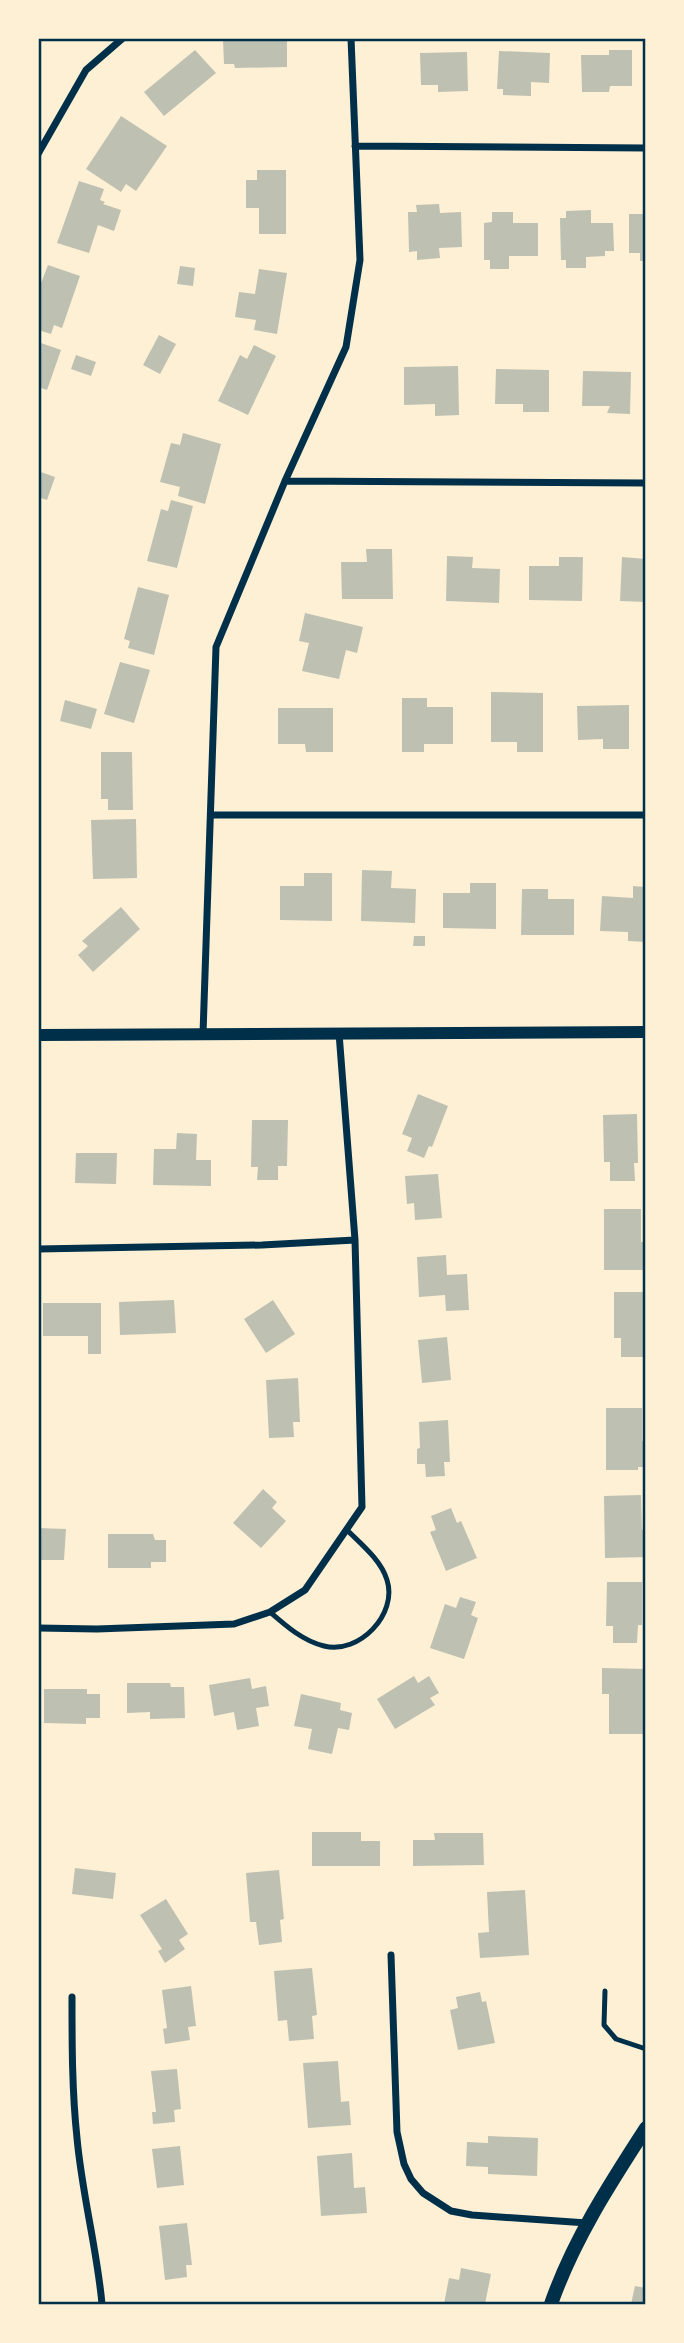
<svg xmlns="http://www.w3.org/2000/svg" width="684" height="2343" viewBox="0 0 684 2343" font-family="Arial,sans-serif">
	<rect width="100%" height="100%" fill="#fdf0d5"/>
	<path fill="#bec0b2" d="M287 38V67L235 68 234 64H224L223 40Z
		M195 50 216 73 164 116 144 92Z
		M609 50H632V86H610L609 92H582L581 55H609Z
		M499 51 550 53 549 83 531 82V96L503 95V89H497Z
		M467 52 468 91 438 92V85H421L420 53Z
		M121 116 167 146 136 191 126 184 121 192 86 169Z
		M257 170H286V234H259V208H246V180H257Z
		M79 181 104 189 100 200 105 202 103 204 121 210 114 231 98 225 89 253 57 243Z
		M439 204 440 213 461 212 462 247 439 248 440 258 417 260V251L409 252 408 212H417L416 205Z
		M591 210V223H613L614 251H605V256L586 257V268H566V260H561L560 218H566V211Z
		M492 212H513V223H538V256H509V269H490V260H484V223L492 222Z
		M629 214H646V261H640V253H629Z
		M48 265 80 276 62 328 54 325 51 334 38 330V291Z
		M180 266 195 268 193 286 177 284Z
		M259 269 287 273 277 334 254 330 256 320 235 317 239 292 255 294Z
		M159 335 176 344 160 374 143 365Z
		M38 342 61 350 47 390 38 387Z
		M254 345 276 356 248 415 218 401 240 355 247 359Z
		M76 355 96 362 91 376 71 369Z
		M458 366 459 415 435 416V404L404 405V367Z
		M496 369 549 370V412H523V404H495Z
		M583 371 631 372 630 414 607 413 610 406H582Z
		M183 433 221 444 205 504 178 496 180 487 160 482 171 443 180 445Z
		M38 471 55 477 47 500 38 497Z
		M171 500 193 506 177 568 147 561 161 509 168 511Z
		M366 549H392L393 599H342L341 562H367Z
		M447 556 473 557 472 568 500 569 499 603 446 601Z
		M559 557H583L582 601 529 600V566H559Z
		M622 557 646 559V602L620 601Z
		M138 587 169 595 154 655 128 648 130 641 124 639Z
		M305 613 363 627 357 653 346 650 339 679 302 671 309 643 299 641Z
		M120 662 150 670 134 723 104 714Z
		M491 692 543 693V752H517V742H491Z
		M402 698H427V707H453V744H424V752H402Z
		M65 700 97 709 91 729 60 721Z
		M629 705V749H603V739L578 740 577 706Z
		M278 708H333V752H306L305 744H278Z
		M101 752H132L133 810H108V799H101Z
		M136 819 137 878 93 879 91 820Z
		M362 870 392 871 391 888 416 889 415 923 361 921Z
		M304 873H332V921L280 920V886H304Z
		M470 883H496V929L443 928V893H470Z
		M633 886 646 887V942L628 941V932L600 931 602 896 633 898Z
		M522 889H548V899H574V935H521Z
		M121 907 140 929 93 972 78 955 88 946 82 941Z
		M414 936H425V946H413Z
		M418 1094 448 1106 432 1147 429 1146 424 1158 407 1151 412 1138 402 1134Z
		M637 1114 638 1163H634L635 1181H610V1162H604L603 1115Z
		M252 1120H288L287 1166H278V1180H257L258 1167H251Z
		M177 1133 197 1134 196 1160H211V1186L153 1185 154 1149H176Z
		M76 1153H117L116 1184 75 1183Z
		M438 1174 442 1218 415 1220 414 1203 407 1204 405 1176Z
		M604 1209H641V1242H646V1270H604Z
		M446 1255 447 1275 467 1274 469 1310 446 1311 445 1295 419 1297 417 1257Z
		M614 1292H646V1357H621V1338H614Z
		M174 1300 176 1333 120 1335 119 1302Z
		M273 1300 295 1334 266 1353 244 1319Z
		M43 1303H101V1354H88V1336H43Z
		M447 1337 451 1380 422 1383 418 1340Z
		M298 1378 300 1422H293L294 1437 269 1438 266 1380Z
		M606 1408H642V1441H646V1467H638V1470H606Z
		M448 1420 450 1462H444L445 1476 426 1477 425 1464H417V1449L420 1448 419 1422Z
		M263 1489 277 1502 272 1508 286 1521 261 1548 233 1523Z
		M641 1495 642 1530H646V1557L605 1558 604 1496Z
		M451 1508 457 1523 461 1521 477 1558 446 1571 430 1532 436 1530 431 1516Z
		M38 1528 66 1529 64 1560H38Z
		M108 1534H153L155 1540H166V1562H151V1568H108Z
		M607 1582H642V1625H638L637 1643H613V1626H606Z
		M460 1597 476 1602 471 1615 478 1618 464 1659 430 1648 445 1604 456 1608Z
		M602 1668 646 1669 643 1734H609V1694H602Z
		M414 1676 418 1683 429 1676 439 1693 430 1698 435 1705 395 1729 377 1699Z
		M250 1678 252 1689 266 1686 269 1706 256 1708 259 1726 237 1730 234 1712 214 1716 209 1685Z
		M127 1683H170L171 1687H184L185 1718 150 1719V1712L127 1713Z
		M44 1689H87V1694H100V1718H86V1724L44 1723Z
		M301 1694 341 1703 340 1710 352 1713 349 1730 338 1728 332 1754 308 1749 312 1729 294 1726Z
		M312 1832H361V1841H380V1866H312Z
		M434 1833H483L484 1865 413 1866V1840H435Z
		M75 1868 116 1873 113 1899 72 1894Z
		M279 1870 284 1919 280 1920 282 1942 259 1945 256 1922H250L246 1873Z
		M525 1890 529 1955 480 1958 478 1933 489 1932 487 1892Z
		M166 1899 188 1934 179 1940 185 1949 165 1963 158 1951 162 1949 140 1915Z
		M312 1968 317 2015 312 2016 314 2039 289 2041 287 2020 278 2021 274 1971Z
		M191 1986 196 2026 188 2027 190 2040 165 2044 163 2029 167 2028 162 1990Z
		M480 1992 482 2002 486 2001 495 2043 458 2050 450 2010 458 2008 456 1997Z
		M338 2061 341 2102 349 2101 351 2125 308 2128 303 2063Z
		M177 2069 181 2109 174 2110 175 2122 153 2124 152 2112H156L151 2071Z
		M488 2136 538 2138 537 2176 488 2174V2167L466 2166 467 2142 488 2143Z
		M180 2146 184 2185 157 2188 152 2149Z
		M352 2153 354 2188 365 2187 367 2213 321 2216 317 2156Z
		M187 2223 192 2265H186L187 2277 165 2280 159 2226Z
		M461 2268 491 2274 485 2304 476 2302 475 2304H444L449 2278 459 2280Z
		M635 2286 646 2288V2304H631Z"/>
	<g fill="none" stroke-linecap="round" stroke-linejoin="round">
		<path stroke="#003049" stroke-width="5" d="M270 1612C286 1626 303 1641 324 1646 359 1655 398 1614 387 1580 381 1560 361 1544 347 1530
			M605 1991 604 2025 616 2039 646 2049"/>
		<path stroke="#003049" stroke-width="7" d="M355 146 646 148
			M38 154 86 70 123 38
			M285 481 646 483
			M211 815H646
			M203 1034 216 647 285 481 346 347 360 260 351 38
			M38 1249 262 1245 355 1240
			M38 1628 97 1629 234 1624 270 1612 305 1590 362 1507 355 1240 339 1033
			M391 1955 397 2132 404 2164 411 2179 423 2193 451 2211 472 2215 587 2223
			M72 1997C72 2044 72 2091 77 2138 82 2194 97 2249 102 2304"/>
		<path stroke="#003049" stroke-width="12" d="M38 1035 646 1032"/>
		<path stroke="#003049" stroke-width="14" d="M551 2304C573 2241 609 2185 646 2128"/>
	</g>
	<rect width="684" height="2343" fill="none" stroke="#fdf0d5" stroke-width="80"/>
	<rect x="40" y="40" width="604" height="2263" fill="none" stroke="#003049" stroke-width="2.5"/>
</svg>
